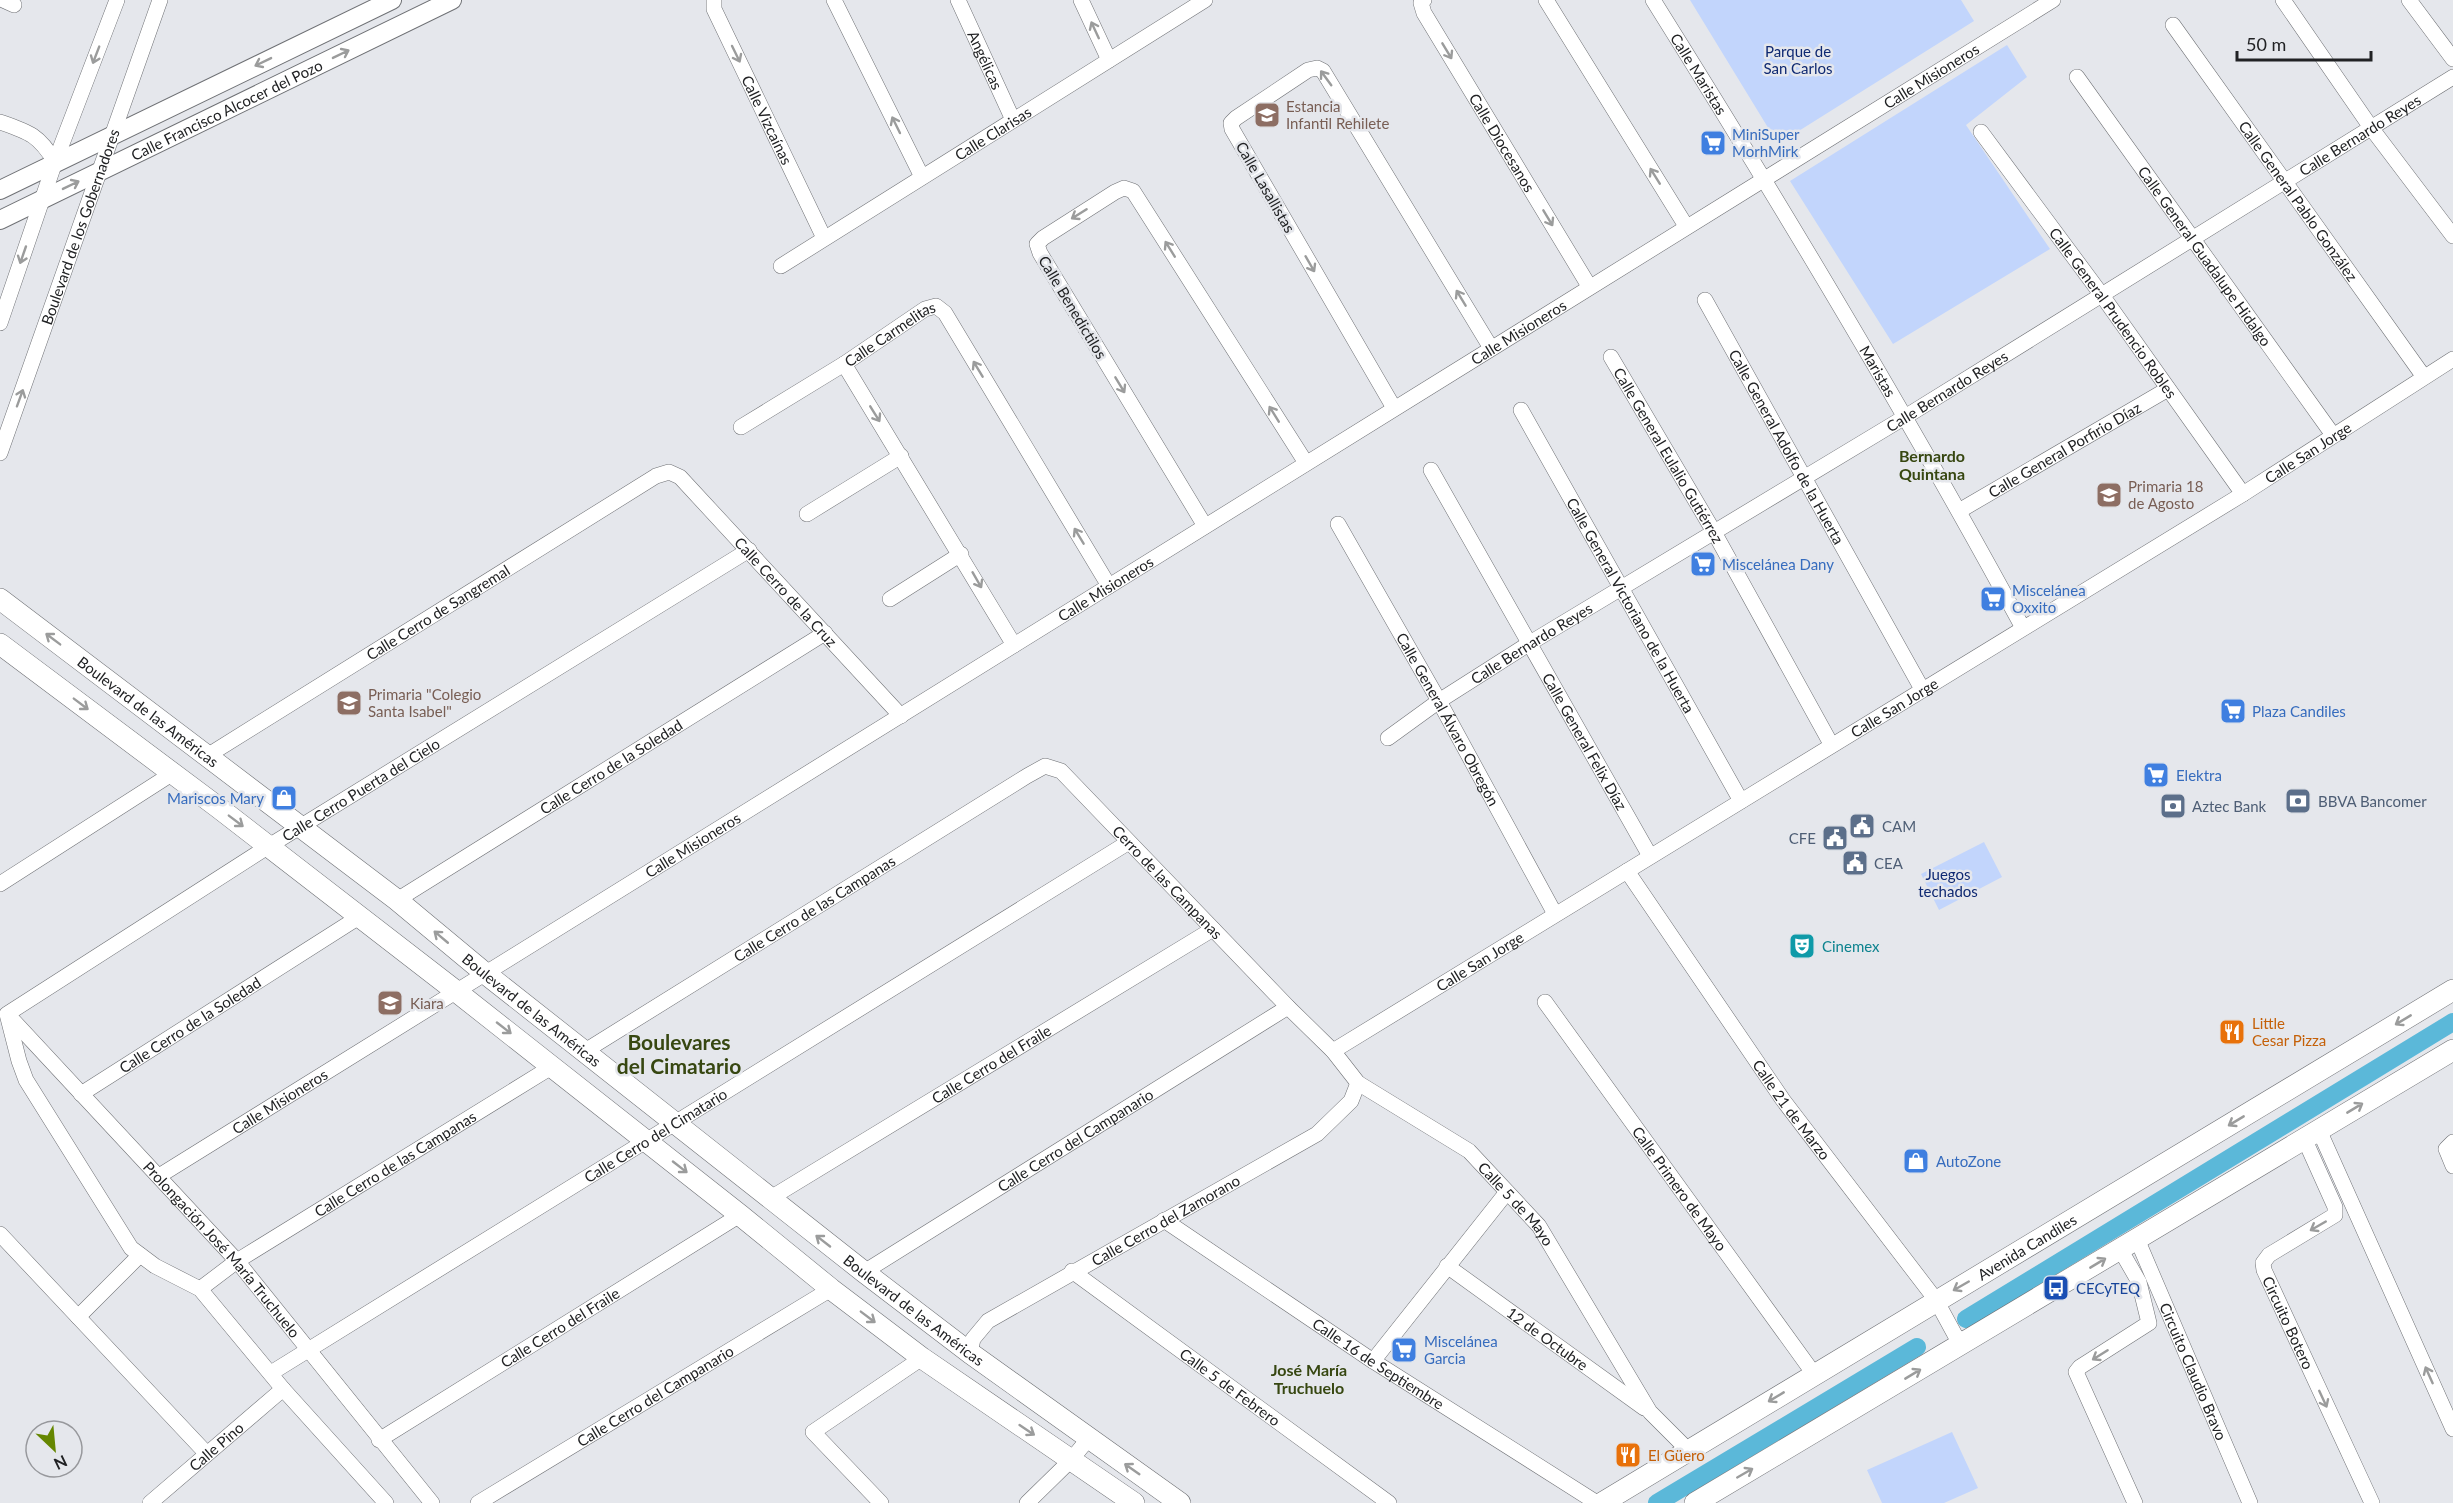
<svg xmlns="http://www.w3.org/2000/svg" width="2453" height="1503" viewBox="0 0 2453 1503" font-family="Lato,sans-serif">
	<rect width="100%" height="100%" fill="#e5e7ec"/>
	<path fill="#c2d5fc" d="M1690 0H1961L1974 21 1778 144Z
		M2007 45 2027 77 1966 125 2050 249 1893 344 1790 181Z
		M1984 842 2002 877 1939 910 1921 874Z
		M1952 1432 1978 1488 1944 1503H1882L1867 1470Z"/>
	<g fill="none" stroke-linecap="round" stroke-linejoin="round">
		<path stroke="#5bb8d9" stroke-width="18" d="M1966 1319 2453 1022
			M1657 1503 1917 1347"/>
		<g stroke="#6f7175" stroke-width="16">
			<g id="minor">
				<path d="M3 0 14 5"/>
				<path id="s1" d="M714 0V9L824 238"/>
				<path d="M834 0 922 177"/>
				<path id="s2" d="M958 0 1013 120"/>
				<path d="M1081 0 1109 60"/>
				<path id="s3" d="M1424 0 1421 3 1424 13 1589 286"/>
				<path d="M1546 0 1686 226"/>
				<path id="s4" d="M1653 0C1782 206 1907 414 2023 628"/>
				<path d="M2283 0 2372 129 2453 236"/>
				<path d="M2409 0 2453 59"/>
				<path id="s5" d="M2173 25 2424 377"/>
				<path id="s6" d="M2077 77 2333 435"/>
				<path d="M0 122C29 132 39 135 55 162"/>
				<path id="s7" d="M1981 132 2101 294 2243 494"/>
				<path id="s8" d="M781 266 1205 0"/>
				<path id="s9" d="M1705 300 1922 689"/>
				<path d="M0 323 55 162 117 0"/>
				<path id="s10" d="M1611 357 1714 532 1831 744"/>
				<path d="M844 364 1014 645"/>
				<path d="M1394 408 1232 129 1231 123 1236 118 1308 70 1317 68 1323 71 1491 348"/>
				<path id="s11" d="M1521 410 1741 801"/>
				<path id="s12" d="M741 427 844 364 925 309 936 306 945 313 1109 586"/>
				<path id="s13" d="M0 453 160 0"/>
				<path id="s14" d="M1431 470 1650 856"/>
				<path id="s15" d="M1959 511 2168 389"/>
				<path d="M807 514 901 456"/>
				<path id="s16" d="M1338 524 1439 701 1555 914"/>
				<path d="M1205 526 1040 253 1037 244 1043 238 1115 192 1124 188 1133 191 1306 463"/>
				<path d="M890 599 961 554"/>
				<path id="s17" d="M1388 738 1439 701 1530 643 1905 417 2453 77"/>
				<path id="s18" d="M207 756 656 476 669 472 680 477 901 716"/>
				<path id="s19" d="M1627 871 1783 1100 1936 1300 1955 1335 1963 1343"/>
				<path d="M0 884 173 773"/>
				<path id="s20" d="M397 900 825 633"/>
				<path id="s21" d="M1545 1002 1814 1374"/>
				<path id="s22" d="M9 1016 237 1261 432 1503"/>
				<path id="s23" d="M585 1051 1027 776 1045 766 1061 771 1288 1007 1333 1051 1358 1083 1469 1151 1539 1226 1650 1412 1688 1450"/>
				<path id="s24" d="M1333 1051 2243 494 2453 359"/>
				<path id="s25" d="M81 1094 359 917"/>
				<path d="M2319 1130 2453 1429"/>
				<path id="s26" d="M2304 1138 2335 1207V1215L2269 1255 2263 1263 2264 1270 2372 1503"/>
				<path d="M2453 1142 2446 1149 2453 1166"/>
				<path id="s27" d="M159 1176 2053 0"/>
				<path id="s28" d="M769 1199 1213 929"/>
				<path id="s29" d="M1164 1220 1373 1361 1597 1503"/>
				<path d="M0 1234 207 1454"/>
				<path id="s30" d="M2137 1239 2250 1503"/>
				<path d="M2120 1249 2139 1282 2149 1323 2080 1367 2076 1372 2135 1503"/>
				<path id="s31" d="M1447 1266 1644 1408"/>
				<path id="s32" d="M1072 1271 1389 1503"/>
				<path id="s33" d="M864 1272 1288 1007"/>
				<path id="s34" d="M200 1289 237 1261 553 1066"/>
				<path d="M78 1317 140 1255"/>
				<path id="s35" d="M970 1353 973 1339 988 1321 1317 1134 1351 1101 1358 1083"/>
				<path d="M1373 1361 1507 1192"/>
				<path id="s36" d="M271 1373 1129 842"/>
				<path id="s37" d="M379 1440 740 1215"/>
				<path id="s38" d="M150 1503 283 1389"/>
				<path id="s39" d="M386 1503 283 1389 200 1289 155 1266 131 1248 26 1080 19 1061 7 1014 269 846 749 550"/>
				<path id="s40" d="M478 1503 831 1289"/>
				<path d="M881 1503 813 1432 922 1358"/>
				<path d="M1027 1503 1071 1460 1089 1438"/>
			</g>
		</g>
		<g stroke="#6f7175" stroke-width="20">
			<g id="tertiary">
				<path d="M0 190 392 0"/>
				<path id="s41" d="M0 220 452 0"/>
			</g>
		</g>
		<g stroke="#6f7175" stroke-width="22">
			<g id="secondary">
				<path id="s42" d="M0 599 397 900 486 974 864 1272 970 1353 1180 1503"/>
				<path d="M0 644 219 808 457 992 740 1215 831 1289 922 1358 1134 1503"/>
				<path id="s43" d="M1602 1503 2453 990"/>
				<path d="M1695 1503 2453 1050"/>
			</g>
		</g>
		<use href="#minor" stroke="#fff" stroke-width="15"/>
		<use href="#tertiary" stroke="#fff" stroke-width="18"/>
		<use href="#secondary" stroke="#fff" stroke-width="21"/>
	</g>
	<defs><path id="oneway-shaft" d="M-6 0H5M1.5-3L5.5 0L1.5 3" fill="none" stroke-width="1.6" stroke-linecap="round" stroke-linejoin="round" transform="scale(1.5)"/></defs>
	<g stroke="#9b9c9c">
		<use href="#oneway-shaft" transform="translate(1095 30) rotate(-115)"/>
		<use href="#oneway-shaft" transform="translate(1447 51) rotate(59)"/>
		<use href="#oneway-shaft" transform="translate(341 54) rotate(-26)"/>
		<use href="#oneway-shaft" transform="translate(736 54) rotate(64)"/>
		<use href="#oneway-shaft" transform="translate(96 55) rotate(111)"/>
		<use href="#oneway-shaft" transform="translate(263 62) rotate(154)"/>
		<use href="#oneway-shaft" transform="translate(1326 78) rotate(-126)"/>
		<use href="#oneway-shaft" transform="translate(896 125) rotate(-116)"/>
		<use href="#oneway-shaft" transform="translate(1655 176) rotate(-122)"/>
		<use href="#oneway-shaft" transform="translate(71 185) rotate(-26)"/>
		<use href="#oneway-shaft" transform="translate(1079 214) rotate(148)"/>
		<use href="#oneway-shaft" transform="translate(1548 218) rotate(59)"/>
		<use href="#oneway-shaft" transform="translate(1170 249) rotate(-122)"/>
		<use href="#oneway-shaft" transform="translate(23 255) rotate(109)"/>
		<use href="#oneway-shaft" transform="translate(1310 264) rotate(60)"/>
		<use href="#oneway-shaft" transform="translate(1461 298) rotate(-121)"/>
		<use href="#oneway-shaft" transform="translate(978 369) rotate(-121)"/>
		<use href="#oneway-shaft" transform="translate(1120 385) rotate(59)"/>
		<use href="#oneway-shaft" transform="translate(20 398) rotate(-70)"/>
		<use href="#oneway-shaft" transform="translate(875 414) rotate(58)"/>
		<use href="#oneway-shaft" transform="translate(1274 414) rotate(-122)"/>
		<use href="#oneway-shaft" transform="translate(1079 536) rotate(-121)"/>
		<use href="#oneway-shaft" transform="translate(977 580) rotate(60)"/>
		<use href="#oneway-shaft" transform="translate(53 639) rotate(-143)"/>
		<use href="#oneway-shaft" transform="translate(81 704) rotate(37)"/>
		<use href="#oneway-shaft" transform="translate(236 821) rotate(37)"/>
		<use href="#oneway-shaft" transform="translate(441 937) rotate(-140)"/>
		<use href="#oneway-shaft" transform="translate(2403 1020) rotate(149)"/>
		<use href="#oneway-shaft" transform="translate(504 1028) rotate(38)"/>
		<use href="#oneway-shaft" transform="translate(2355 1108) rotate(-31)"/>
		<use href="#oneway-shaft" transform="translate(2236 1121) rotate(149)"/>
		<use href="#oneway-shaft" transform="translate(680 1167) rotate(38)"/>
		<use href="#oneway-shaft" transform="translate(2318 1226) rotate(150)"/>
		<use href="#oneway-shaft" transform="translate(823 1241) rotate(-142)"/>
		<use href="#oneway-shaft" transform="translate(2098 1263) rotate(-31)"/>
		<use href="#oneway-shaft" transform="translate(1961 1286) rotate(150)"/>
		<use href="#oneway-shaft" transform="translate(868 1317) rotate(37)"/>
		<use href="#oneway-shaft" transform="translate(2100 1355) rotate(148)"/>
		<use href="#oneway-shaft" transform="translate(1913 1374) rotate(-31)"/>
		<use href="#oneway-shaft" transform="translate(2429 1375) rotate(-114)"/>
		<use href="#oneway-shaft" transform="translate(1776 1397) rotate(149)"/>
		<use href="#oneway-shaft" transform="translate(2323 1399) rotate(65)"/>
		<use href="#oneway-shaft" transform="translate(1027 1430) rotate(34)"/>
		<use href="#oneway-shaft" transform="translate(1132 1469) rotate(-145)"/>
		<use href="#oneway-shaft" transform="translate(1745 1473) rotate(-30)"/>
	</g>
	<defs>
		<g id="school-square" transform="scale(1.35)"><rect x="-9" y="-9" width="18" height="18" rx="4" fill="#8d6e63" stroke="#e5e7ec"/><path d="M0-5L7-2L0 1L-7-2ZM-4 1L0 2.5L4 1V4Q0 6-4 4Z" fill="#fff"/></g>
		<g id="supermarket-square" transform="scale(1.35)"><rect x="-9" y="-9" width="18" height="18" rx="4" fill="#3f7fe0" stroke="#e5e7ec"/><path d="M-6-5.5h2.5l.6 2H6L4.5 2H-2.5L-4.4-4H-6ZM-1.5 3.2a1.3 1.3 0 1 0 .1 0ZM3 3.2a1.3 1.3 0 1 0 .1 0Z" fill="#fff"/></g>
		<g id="shop-square" transform="scale(1.35)"><rect x="-9" y="-9" width="18" height="18" rx="4" fill="#3f7fe0" stroke="#e5e7ec"/><path d="M-5-2.5h2.3a2.7 3.5 0 0 1 5.4 0H5L5.5 6h-11ZM-1.5-2.5h3a1.5 2.3 0 0 0-3 0Z" fill="#fff"/></g>
		<g id="bank-square" transform="scale(1.35)"><rect x="-9" y="-9" width="18" height="18" rx="4" fill="#5c6f8a" stroke="#e5e7ec"/><path d="M-6-4H6V4H-6ZM0-2.3a2.3 2.3 0 1 0 0 4.6a2.3 2.3 0 1 0 0-4.6Z" fill="#fff"/></g>
		<g id="civic-square" transform="scale(1.35)"><rect x="-9" y="-9" width="18" height="18" rx="4" fill="#5c6f8a" stroke="#e5e7ec"/><path d="M-.6-6.5H3V-4.5H.6V-3L4-1V1h2V6H-6V1h2V-1L-.6-3ZM-1.2 2.5V6h2.4V2.5Z" fill="#fff"/></g>
		<g id="theatre-square" transform="scale(1.35)"><rect x="-9" y="-9" width="18" height="18" rx="4" fill="#0f9aa8" stroke="#e5e7ec"/><path d="M-5-5.5Q0-4 5-5.5V0Q5 5 0 6Q-5 5-5 0ZM-3.3-2.5H-1v1.5H-3.3ZM1-2.5H3.3v1.5H1ZM-2.8 1Q0 5.5 2.8 1Z" fill="#fff"/></g>
		<g id="restaurant-square" transform="scale(1.35)"><rect x="-9" y="-9" width="18" height="18" rx="4" fill="#e8710a" stroke="#e5e7ec"/><path d="M-5-6h1v4h1v-4h1v4h1v-4h1v5L-1.5 .5V6h-2V.5L-5-1ZM5-6V6H3V1.5H1.5Q1.5-4 5-6Z" fill="#fff"/></g>
		<g id="bus-square" transform="scale(1.35)"><rect x="-9" y="-9" width="18" height="18" rx="4" fill="#1a4fb4" stroke="#e5e7ec"/><path d="M-5-6H5V4H4V6H2V4H-2V6H-4V4H-5ZM-3.5-4V0h7V-4ZM-3.5 1.2v1.5H-2V1.2ZM2 1.2v1.5H3.5V1.2Z" fill="#fff"/></g>
	</defs>
	<g fill-rule="evenodd">
		<use href="#school-square" x="1267" y="115"/>
		<use href="#supermarket-square" x="1713" y="143"/>
		<use href="#school-square" x="2109" y="495"/>
		<use href="#supermarket-square" x="1703" y="564"/>
		<use href="#supermarket-square" x="1993" y="599"/>
		<use href="#school-square" x="349" y="703"/>
		<use href="#supermarket-square" x="2233" y="711"/>
		<use href="#supermarket-square" x="2156" y="775"/>
		<use href="#shop-square" x="284" y="798"/>
		<use href="#bank-square" x="2298" y="801"/>
		<use href="#bank-square" x="2173" y="806"/>
		<use href="#civic-square" x="1862" y="826"/>
		<use href="#civic-square" x="1835" y="838"/>
		<use href="#civic-square" x="1855" y="863"/>
		<use href="#theatre-square" x="1802" y="946"/>
		<use href="#school-square" x="390" y="1003"/>
		<use href="#restaurant-square" x="2232" y="1032"/>
		<use href="#shop-square" x="1916" y="1161"/>
		<use href="#bus-square" x="2056" y="1288"/>
		<use href="#supermarket-square" x="1404" y="1350"/>
		<use href="#restaurant-square" x="1628" y="1455"/>
	</g>
	<g text-anchor="middle" dominant-baseline="central" stroke-width="5" stroke-linejoin="round" paint-order="stroke">
		<g font-size="15" fill="#0f2972" stroke="#e5e7ec">
			<text x="1798" y="51">Parque de<tspan x="1798" dy="17">San Carlos</tspan></text>
			<text x="1948" y="874">Juegos<tspan x="1948" dy="17">techados</tspan></text>
		</g>
		<g font-size="15" fill="#212224" stroke="#e5e7ec">
			<text stroke="none"><textPath href="#s2" startOffset="66">Angélicas</textPath></text>
			<text stroke="none"><textPath href="#s4" startOffset="87">Calle Maristas</textPath></text>
			<text stroke="none"><textPath href="#s27" startOffset="2086">Calle Misioneros</textPath></text>
			<text stroke="none"><textPath href="#s41" startOffset="252">Calle Francisco Alcocer del Pozo</textPath></text>
			<text stroke="none"><textPath href="#s1" startOffset="132">Calle Vizcaínas</textPath></text>
			<text stroke="none"><textPath href="#s8" startOffset="250">Calle Clarisas</textPath></text>
			<text stroke="none"><textPath href="#s17" startOffset="1144">Calle Bernardo Reyes</textPath></text>
			<text stroke="none"><textPath href="#s3" startOffset="166">Calle Diocesanos</textPath></text>
			<text transform="translate(1266 187) rotate(60)">Calle Lasallistas</text>
			<text stroke="none"><textPath href="#s5" startOffset="216">Calle General Pablo González</textPath></text>
			<text stroke="none"><textPath href="#s13" startOffset="240">Boulevard de los Gobernadores</textPath></text>
			<text stroke="none"><textPath href="#s6" startOffset="220">Calle General Guadalupe Hidalgo</textPath></text>
			<text transform="translate(1073 307) rotate(59)">Calle Benedictilos</text>
			<text stroke="none"><textPath href="#s7" startOffset="224">Calle General Prudencio Robles</textPath></text>
			<text stroke="none"><textPath href="#s27" startOffset="1600">Calle Misioneros</textPath></text>
			<text stroke="none"><textPath href="#s12" startOffset="176">Calle Carmelitas</textPath></text>
			<text stroke="none"><textPath href="#s4" startOffset="434">Maristas</textPath></text>
			<text stroke="none"><textPath href="#s17" startOffset="658">Calle Bernardo Reyes</textPath></text>
			<text stroke="none"><textPath href="#s9" startOffset="168">Calle General Adolfo de la Huerta</textPath></text>
			<text stroke="none"><textPath href="#s15" startOffset="122">Calle General Porfirio Díaz</textPath></text>
			<text stroke="none"><textPath href="#s24" startOffset="1144">Calle San Jorge</textPath></text>
			<text stroke="none"><textPath href="#s10" startOffset="114">Calle General Eulalio Gutiérrez</textPath></text>
			<text stroke="none"><textPath href="#s27" startOffset="1114">Calle Misioneros</textPath></text>
			<text stroke="none"><textPath href="#s18" startOffset="711">Calle Cerro de la Cruz</textPath></text>
			<text stroke="none"><textPath href="#s11" startOffset="224">Calle General Victoriano de la Huerta</textPath></text>
			<text stroke="none"><textPath href="#s18" startOffset="272">Calle Cerro de Sangremal</textPath></text>
			<text stroke="none"><textPath href="#s17" startOffset="172">Calle Bernardo Reyes</textPath></text>
			<text stroke="none"><textPath href="#s24" startOffset="658">Calle San Jorge</textPath></text>
			<text stroke="none"><textPath href="#s42" startOffset="186">Boulevard de las Américas</textPath></text>
			<text stroke="none"><textPath href="#s16" startOffset="224">Calle General Álvaro Obregón</textPath></text>
			<text stroke="none"><textPath href="#s14" startOffset="312">Calle General Felix Díaz</textPath></text>
			<text stroke="none"><textPath href="#s20" startOffset="252">Calle Cerro de la Soledad</textPath></text>
			<text stroke="none"><textPath href="#s39" startOffset="1050">Calle Cerro Puerta del Cielo</textPath></text>
			<text stroke="none"><textPath href="#s27" startOffset="628">Calle Misioneros</textPath></text>
			<text stroke="none"><textPath href="#s23" startOffset="712">Cerro de las Campanas</textPath></text>
			<text stroke="none"><textPath href="#s23" startOffset="270">Calle Cerro de las Campanas</textPath></text>
			<text stroke="none"><textPath href="#s24" startOffset="172">Calle San Jorge</textPath></text>
			<text stroke="none"><textPath href="#s42" startOffset="672">Boulevard de las Américas</textPath></text>
			<text stroke="none"><textPath href="#s25" startOffset="129">Calle Cerro de la Soledad</textPath></text>
			<text stroke="none"><textPath href="#s28" startOffset="260">Calle Cerro del Fraile</textPath></text>
			<text stroke="none"><textPath href="#s27" startOffset="142">Calle Misioneros</textPath></text>
			<text stroke="none"><textPath href="#s19" startOffset="290">Calle 21 de Marzo</textPath></text>
			<text stroke="none"><textPath href="#s36" startOffset="452">Calle Cerro del Cimatario</textPath></text>
			<text stroke="none"><textPath href="#s33" startOffset="249">Calle Cerro del Campanario</textPath></text>
			<text stroke="none"><textPath href="#s34" startOffset="232">Calle Cerro de las Campanas</textPath></text>
			<text stroke="none"><textPath href="#s21" startOffset="230">Calle Primero de Mayo</textPath></text>
			<text stroke="none"><textPath href="#s23" startOffset="1190">Calle 5 de Mayo</textPath></text>
			<text stroke="none"><textPath href="#s35" startOffset="242">Calle Cerro del Zamorano</textPath></text>
			<text stroke="none"><textPath href="#s43" startOffset="496">Avenida Candiles</textPath></text>
			<text stroke="none"><textPath href="#s22" startOffset="316">Prolongación José María Truchuelo</textPath></text>
			<text stroke="none"><textPath href="#s42" startOffset="1158">Boulevard de las Américas</textPath></text>
			<text stroke="none"><textPath href="#s26" startOffset="236">Circuito Botero</textPath></text>
			<text stroke="none"><textPath href="#s37" startOffset="213">Calle Cerro del Fraile</textPath></text>
			<text stroke="none"><textPath href="#s31" startOffset="124">12 de Octubre</textPath></text>
			<text stroke="none"><textPath href="#s29" startOffset="258">Calle 16 de Septiembre</textPath></text>
			<text stroke="none"><textPath href="#s30" startOffset="144">Circuito Claudio Bravo</textPath></text>
			<text stroke="none"><textPath href="#s32" startOffset="196">Calle 5 de Febrero</textPath></text>
			<text stroke="none"><textPath href="#s40" startOffset="207">Calle Cerro del Campanario</textPath></text>
			<text stroke="none"><textPath href="#s38" startOffset="87">Calle Pino</textPath></text>
		</g>
		<g font-size="15" fill="#785e54" stroke="#e5e7ec" text-anchor="start">
			<text x="1286" y="106">Estancia<tspan x="1286" dy="17">Infantil Rehilete</tspan></text>
			<text x="2128" y="486">Primaria 18<tspan x="2128" dy="17">de Agosto</tspan></text>
			<text x="368" y="694">Primaria "Colegio<tspan x="368" dy="17">Santa Isabel"</tspan></text>
			<text x="410" y="1003">Kiara</text>
		</g>
		<g font-size="15" fill="#366cbe" stroke="#e5e7ec" text-anchor="start">
			<text x="1732" y="134">MiniSuper<tspan x="1732" dy="17">MorhMirk</tspan></text>
			<text x="1722" y="564">Miscelánea Dany</text>
			<text x="2012" y="590">Miscelánea<tspan x="2012" dy="17">Oxxito</tspan></text>
			<text x="2252" y="711">Plaza Candiles</text>
			<text x="2176" y="775">Elektra</text>
			<text x="264" y="798" text-anchor="end">Mariscos Mary</text>
			<text x="1936" y="1161">AutoZone</text>
			<text x="1424" y="1341">Miscelánea<tspan x="1424" dy="17">Garcia</tspan></text>
		</g>
		<g font-size="15" fill="#4e5e75" stroke="#e5e7ec" text-anchor="start">
			<text x="2318" y="801">BBVA Bancomer</text>
			<text x="2192" y="806">Aztec Bank</text>
			<text x="1882" y="826">CAM</text>
			<text x="1816" y="838" text-anchor="end">CFE</text>
			<text x="1874" y="863">CEA</text>
		</g>
		<g font-size="15" fill="#0d838f" stroke="#e5e7ec" text-anchor="start">
			<text x="1822" y="946">Cinemex</text>
		</g>
		<g font-size="15" fill="#c56008" stroke="#e5e7ec" text-anchor="start">
			<text x="2252" y="1023">Little<tspan x="2252" dy="17">Cesar Pizza</tspan></text>
			<text x="1648" y="1455">El Güero</text>
		</g>
		<g font-size="15" fill="#164399" stroke="#e5e7ec" text-anchor="start">
			<text x="2076" y="1288">CECyTEQ</text>
		</g>
		<g font-size="16" font-weight="bold" fill="#374711" stroke="#e5e7ec">
			<text x="1932" y="455">Bernardo<tspan x="1932" dy="18">Quintana</tspan></text>
			<text x="1309" y="1369">José María<tspan x="1309" dy="18">Truchuelo</tspan></text>
		</g>
		<g font-size="21" font-weight="bold" fill="#374711" stroke="#e5e7ec">
			<text x="679" y="1041">Boulevares<tspan x="679" dy="24">del Cimatario</tspan></text>
		</g>
	</g>
	<g transform="translate(54 1449) rotate(154)"><circle r="28" fill="#e5e7ec" stroke="#97989c" stroke-width="1.5"/>
	<path d="M0-4.5L10 22L0 15L-10 22Z" fill="#658600"/>
	<text y="-9" font-size="16" font-weight="bold" text-anchor="middle" fill="#212224">N</text>
	</g>
	<path d="M2237 51v9h134v-9" fill="none" stroke="#212224" stroke-width="3"/>
	<text x="2246" y="51" font-size="18" fill="#212224" stroke="#e5e7ec" stroke-width="4.5" paint-order="stroke">50 m</text>
</svg>
